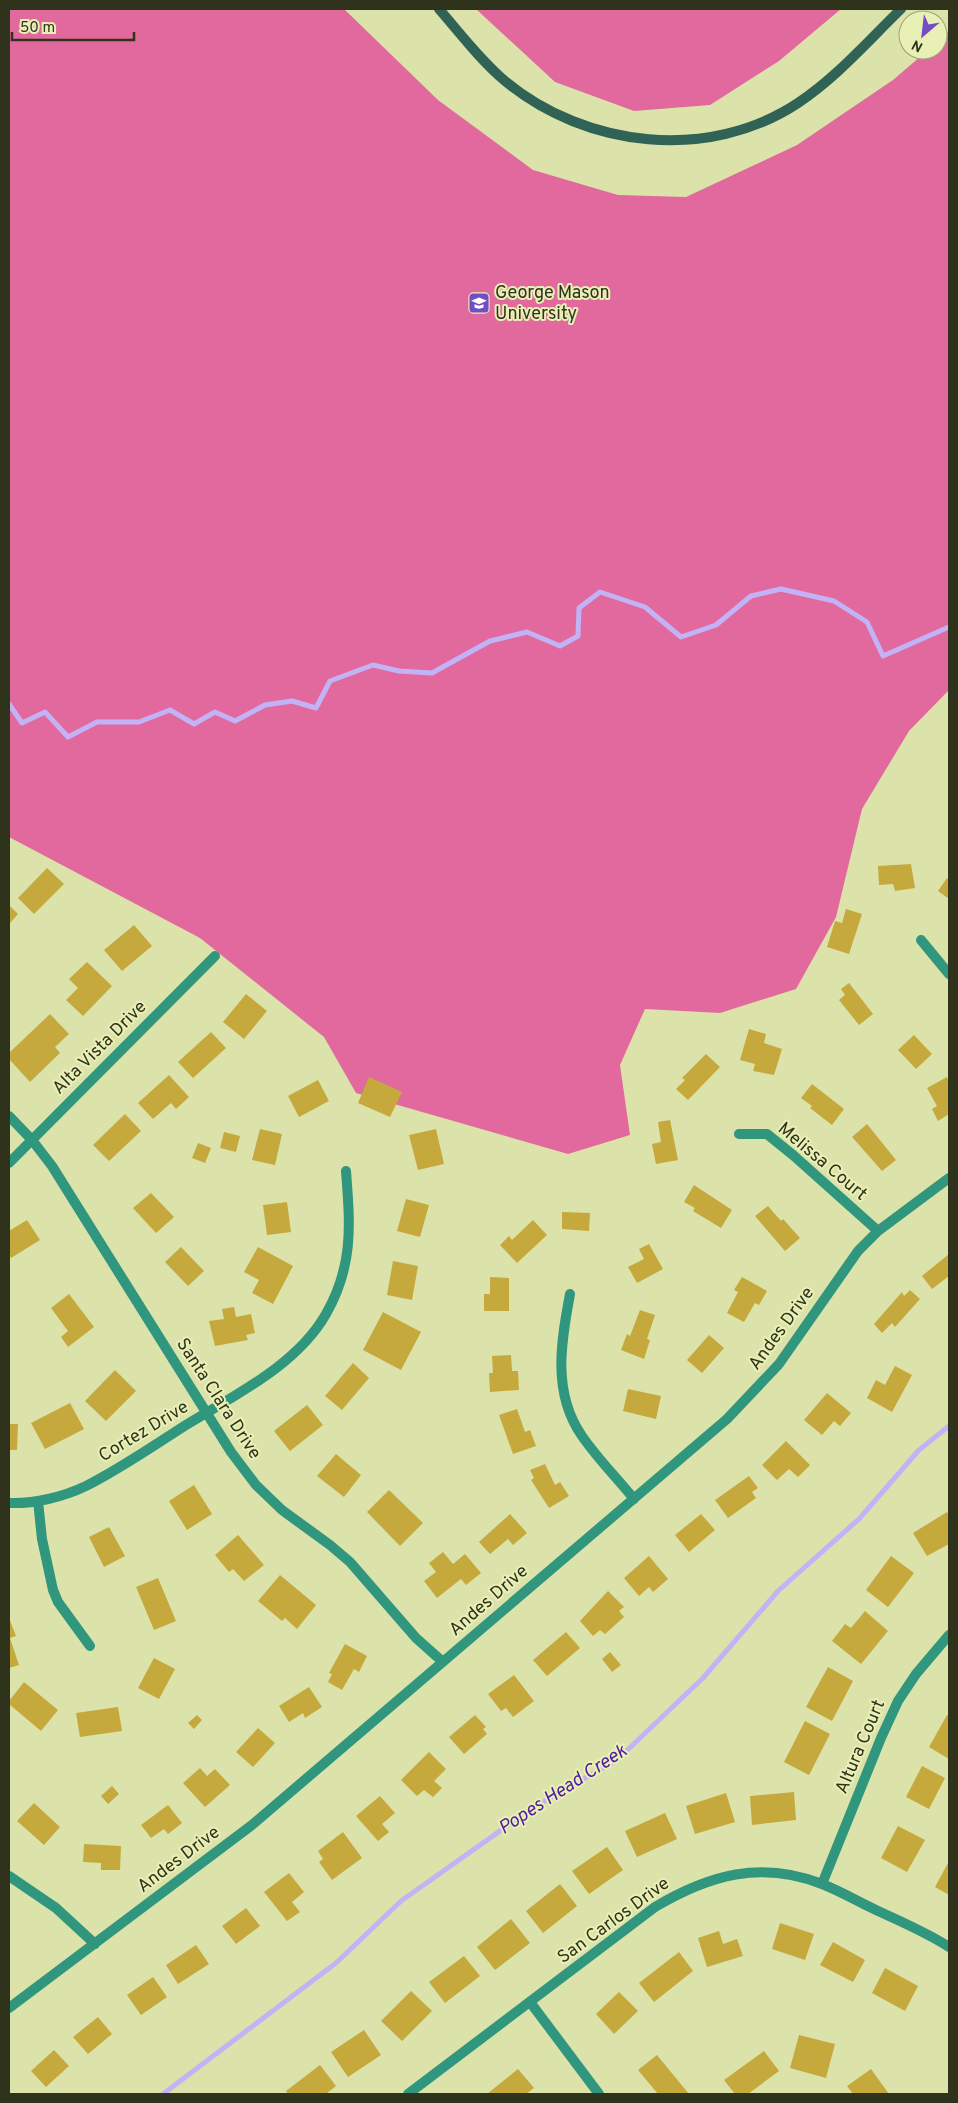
<svg xmlns="http://www.w3.org/2000/svg" width="958" height="2103" viewBox="0 0 958 2103" font-family="Overpass,sans-serif">
	<rect width="100%" height="100%" fill="#dbe3aa"/>
	<path fill="#e2699e" d="M9 9H344L438 100 533 170 618 195 686 197 797 145 893 80 928 50H938V41L949 31V690L909 731 862 809 836 917 796 989 720 1013 645 1009 620 1065 630 1135 568 1154 356 1093 324 1037 200 938 9 837Z
		M476 9H841L779 61 710 105 634 111 555 82Z"/>
	<g fill="none" stroke-linecap="round" stroke-linejoin="round">
		<path stroke="#c2b3f7" stroke-width="5" d="M9 704 22 723 45 712 68 737 97 722H139L170 710 194 724 215 712 235 721 265 705 292 701 316 708 330 681 373 665 399 671 432 673 490 641 527 632 560 646 578 636 579 608 600 592 645 607 681 637 716 625 751 596 781 589 834 601 867 622 883 656 949 627
			M163 2094 336 1963 401 1901 531 1809 618 1759 703 1678 778 1591 859 1519 919 1450 949 1426"/>
	</g>
	<path fill="#c5a93d" d="M911 864 915 888 895 891 893 884 879 885 878 866Z
		M47 868 64 884 34 914 18 898Z
		M947 878 949 880V899L938 891Z
		M9 905 18 914 9 924Z
		M846 909 862 914 849 954 827 947 835 921 842 923Z
		M134 925 152 946 122 971 104 950Z
		M87 962 112 986 83 1016 66 1000 78 988 69 979Z
		M849 983 873 1014 859 1025 839 1000 845 995 841 989Z
		M246 994 267 1011 244 1039 223 1022Z
		M50 1014 69 1034 55 1047 60 1053 30 1082 9 1059V1053Z
		M749 1029 766 1034 764 1043 782 1049 774 1075 753 1071 755 1064 740 1060Z
		M211 1032 226 1048 193 1078 178 1062Z
		M914 1035 932 1054 916 1069 898 1050Z
		M706 1054 720 1067 688 1100 676 1089 685 1080 682 1078Z
		M169 1075 189 1097 176 1109 171 1103 153 1119 138 1103Z
		M369 1077 402 1092 390 1117 358 1103Z
		M947 1077 949 1082V1114L938 1121 932 1109 937 1106 927 1088Z
		M318 1080 329 1101 299 1117 288 1096Z
		M812 1084 844 1109 832 1125 810 1108 812 1106 801 1098Z
		M125 1114 141 1131 109 1161 93 1145Z
		M670 1120 678 1160 656 1164 652 1144 661 1142 658 1122Z
		M867 1124 896 1160 882 1171 852 1137Z
		M260 1129 282 1134 275 1165 252 1160Z
		M436 1129 444 1164 418 1170 409 1135Z
		M224 1132 240 1136 236 1152 220 1148Z
		M198 1143 211 1148 205 1163 192 1158Z
		M694 1185 732 1210 721 1228 693 1211 695 1208 684 1202Z
		M151 1193 174 1217 156 1233 133 1208Z
		M406 1199 429 1205 420 1237 397 1231Z
		M287 1202 291 1232 267 1235 263 1205Z
		M768 1206 781 1221 783 1219 800 1238 785 1251 755 1216Z
		M562 1212 590 1213 589 1231 562 1229Z
		M27 1220 40 1240 11 1258 9 1254V1231Z
		M533 1220 547 1235 517 1263 500 1245 509 1236 512 1240Z
		M649 1244 663 1269 637 1283 628 1267 644 1259 639 1249Z
		M181 1247 204 1271 188 1286 165 1262Z
		M258 1247 293 1266 273 1304 252 1293 259 1280 244 1272Z
		M949 1254V1276L932 1289 922 1276Z
		M393 1261 418 1266 412 1300 387 1295Z
		M490 1277 509 1278V1311H484V1294H490Z
		M742 1277 767 1291 759 1305 755 1303 744 1322 727 1313 738 1292 734 1290Z
		M910 1290 920 1299 895 1327 892 1323 882 1333 874 1324 902 1292 904 1296Z
		M69 1294 94 1327 68 1347 61 1337 68 1331 51 1308Z
		M234 1307 236 1317 251 1314 255 1333 246 1335 248 1340 215 1346 209 1321 224 1319 222 1309Z
		M640 1310 655 1315 647 1339 650 1340 644 1359 621 1350 627 1334 630 1336Z
		M383 1312 421 1332 401 1370 363 1350Z
		M709 1335 724 1348 702 1373 687 1360Z
		M511 1355 512 1371H518L519 1390 490 1392 489 1373H493L492 1356Z
		M353 1363 369 1378 342 1410 325 1396Z
		M895 1366 912 1375 892 1412 867 1398 876 1380 885 1385Z
		M115 1370 136 1391 106 1421 85 1401Z
		M628 1389 661 1396 656 1419 623 1411Z
		M827 1393 851 1413 840 1426 834 1421 822 1435 804 1420Z
		M70 1403 84 1429 45 1449 31 1423Z
		M307 1405 323 1425 290 1451 274 1431Z
		M517 1409 525 1432 530 1430 536 1446 513 1454 499 1415Z
		M9 1424H18L17 1450H9Z
		M786 1441 810 1465 798 1477 789 1469 777 1480 762 1465Z
		M336 1454 361 1475 344 1497 317 1476Z
		M545 1464 555 1485 560 1482 569 1496 549 1508 531 1480 534 1478 530 1470Z
		M749 1476 758 1488 752 1492 756 1498 728 1518 715 1500Z
		M194 1485 212 1514 187 1530 169 1501Z
		M389 1490 423 1523 400 1546 367 1512Z
		M947 1512 949 1516V1544L927 1556 913 1533Z
		M510 1514 527 1533 513 1545 508 1539 490 1554 479 1542Z
		M701 1514 715 1530 689 1552 675 1535Z
		M109 1527 125 1556 104 1567 89 1537Z
		M238 1535 264 1565 244 1581 233 1569 229 1572 215 1555Z
		M443 1552 453 1564 465 1554 481 1573 466 1585 461 1579 437 1598 424 1581 436 1572 429 1563Z
		M649 1556 668 1579 653 1592 649 1587 639 1596 624 1578Z
		M891 1556 914 1573 888 1607 866 1590Z
		M280 1575 316 1605 297 1629 285 1618 282 1621 258 1601Z
		M158 1578 176 1621 154 1630 136 1587Z
		M608 1591 624 1607 619 1611 624 1617 605 1634 600 1630 593 1636 580 1621Z
		M865 1611 888 1631 861 1664 832 1641 845 1624 851 1628Z
		M9 1618 16 1636 10 1638 19 1665 9 1668Z
		M566 1632 580 1648 547 1676 533 1660Z
		M345 1644 367 1656 359 1672 354 1669 342 1690 328 1682 332 1674 329 1673Z
		M610 1652 621 1665 612 1672 602 1659Z
		M154 1658 175 1669 159 1699 138 1688Z
		M828 1667 853 1681 832 1721 806 1707Z
		M514 1675 534 1701 513 1717 506 1708 501 1711 488 1694Z
		M24 1682 58 1710 41 1731 9 1704V1701Z
		M309 1687 322 1707 305 1718 303 1713 289 1722 279 1706Z
		M118 1707 122 1731 80 1737 76 1713Z
		M197 1715 202 1720 194 1729 188 1723Z
		M475 1715 486 1727 483 1729 487 1734 464 1754 449 1737Z
		M947 1715 949 1716V1759L929 1747Z
		M805 1721 830 1734 809 1775 784 1762Z
		M258 1728 275 1743 253 1767 236 1752Z
		M429 1752 446 1769 434 1781 442 1788 433 1797 424 1790 417 1796 401 1780Z
		M922 1766 945 1778 929 1809 906 1797Z
		M200 1768 207 1776 215 1769 230 1785 205 1807 183 1783Z
		M112 1786 119 1794 108 1804 101 1796Z
		M794 1792 796 1820 752 1825 750 1796Z
		M726 1793 735 1822 695 1834 686 1806Z
		M380 1796 395 1813 382 1824 389 1832 378 1841 356 1816Z
		M34 1803 60 1827 44 1845 17 1821Z
		M168 1805 182 1823 168 1834 164 1829 151 1838 141 1825Z
		M665 1813 677 1839 637 1857 625 1831Z
		M898 1826 925 1840 907 1872 881 1858Z
		M343 1832 362 1858 332 1880 319 1862 323 1859 318 1851Z
		M84 1844 121 1846 120 1870H101V1863L83 1862Z
		M607 1847 623 1870 589 1894 572 1871Z
		M948 1863 949 1864V1895L935 1887Z
		M289 1873 304 1892 292 1902 300 1912 287 1921 264 1892Z
		M560 1884 577 1906 543 1933 526 1911Z
		M246 1908 260 1926 236 1944 222 1926Z
		M511 1919 530 1943 495 1970 477 1947Z
		M780 1923 814 1934 805 1960 772 1949Z
		M719 1931 723 1944 737 1939 743 1956 707 1967 698 1938Z
		M833 1942 865 1960 853 1982 820 1965Z
		M196 1945 209 1964 178 1984 166 1965Z
		M679 1952 693 1971 654 2002 639 1983Z
		M464 1956 480 1976 445 2003 429 1982Z
		M885 1968 918 1986 905 2011 872 1993Z
		M153 1977 167 1997 141 2015 127 1995Z
		M411 1991 432 2011 402 2041 381 2021Z
		M619 1992 638 2011 614 2034 596 2014Z
		M98 2017 112 2034 88 2054 73 2037Z
		M364 2030 381 2055 348 2077 331 2052Z
		M799 2035 835 2044 826 2078 790 2068Z
		M54 2050 69 2066 46 2087 31 2071Z
		M764 2051 779 2071 748 2094H735L724 2080Z
		M657 2055 689 2094H658L638 2070Z
		M320 2065 336 2086 326 2094H288L286 2091Z
		M518 2069 534 2088 526 2094H487Z
		M871 2069 889 2094H853L847 2086Z"/>
	<g fill="none" stroke-linecap="round" stroke-linejoin="round">
		<path stroke="#30967e" stroke-width="10" d="M921 940 949 974
			M9 1116 32 1140 52 1166 231 1452 256 1485 282 1510 330 1545 350 1562 416 1638 443 1662
			M739 1134H767L793 1155 878 1231
			M9 1163 215 956
			M570 1294C561 1342 552 1393 582 1436 597 1458 617 1478 634 1499
			M38 1501 42 1539 53 1590 58 1602 90 1646
			M9 1503C34 1504 63 1497 86 1486 120 1469 153 1446 186 1425 235 1395 297 1365 326 1314 354 1265 350 1224 346 1171
			M9 1876 56 1908 95 1944
			M822 1884 881 1738 898 1701 916 1674 949 1635
			M530 2002 599 2094
			M9 2008 252 1825 727 1419 779 1364 858 1251 878 1231 949 1178
			M408 2094 655 1907C709 1875 761 1860 822 1884 840 1891 857 1901 874 1909 899 1921 926 1932 949 1947"/>
		<path stroke="#306356" stroke-width="10" d="M439 9C460 33 480 60 505 81 586 148 709 162 798 103 837 77 868 41 901 9"/>
	</g>
	<defs>
		<g id="university-square" transform="scale(1.125)"><rect x="-9" y="-9" width="18" height="18" rx="4" fill="#744dc6" stroke="#e8f0b6"/><path d="M0-5L7-2L0 1L-7-2ZM-4 1L0 2.5L4 1V4Q0 6-4 4Z" fill="#fff"/></g>
	</defs>
	<g fill-rule="evenodd">
		<use href="#university-square" x="479" y="303"/>
	</g>
	<g text-anchor="middle" dominant-baseline="central" stroke-width="4" stroke-linejoin="round" paint-order="stroke">
		<g font-size="18" fill="#30331c" stroke="#e8f0b6" text-anchor="start">
			<text x="495" y="293">George Mason<tspan x="495" dy="21">University</tspan></text>
		</g>
		<g font-size="18" fill="#30331c" stroke="#e8f0b6">
			<text transform="translate(100 1048) rotate(-45)">Alta Vista Drive</text>
			<text transform="translate(822 1162) rotate(40)">Melissa Court</text>
			<text transform="translate(782 1329) rotate(-54)">Andes Drive</text>
			<text transform="translate(218 1399) rotate(57)">Santa Clara Drive</text>
			<text transform="translate(144 1432) rotate(-31)">Cortez Drive</text>
			<text transform="translate(489 1601) rotate(-41)">Andes Drive</text>
			<text transform="translate(861 1747) rotate(-67)">Altura Court</text>
			<text transform="translate(179 1860) rotate(-37)">Andes Drive</text>
			<text transform="translate(614 1921) rotate(-36)">San Carlos Drive</text>
		</g>
		<g font-size="19" font-style="italic" fill="#511a9e" stroke="#e8f0b6">
			<text transform="translate(563 1790) rotate(-33)">Popes Head Creek</text>
		</g>
	</g>
	<rect width="958" height="2103" fill="none" stroke="#30331c" stroke-width="20"/>
	<g transform="translate(923 35) rotate(208)"><circle r="24" fill="#e8f0b6" stroke="#9ea478"/>
	<path d="M0-4L9 19L0 12L-9 19Z" fill="#744dc6"/>
	<text y="-8" font-size="14" font-weight="bold" text-anchor="middle" fill="#30331c">N</text>
	</g>
	<path d="M12 32v8h122v-8" fill="none" stroke="#30331c" stroke-width="2.5"/>
	<text x="20" y="32" font-size="15" fill="#30331c" stroke="#e8f0b6" stroke-width="4" paint-order="stroke">50 m</text>
</svg>
